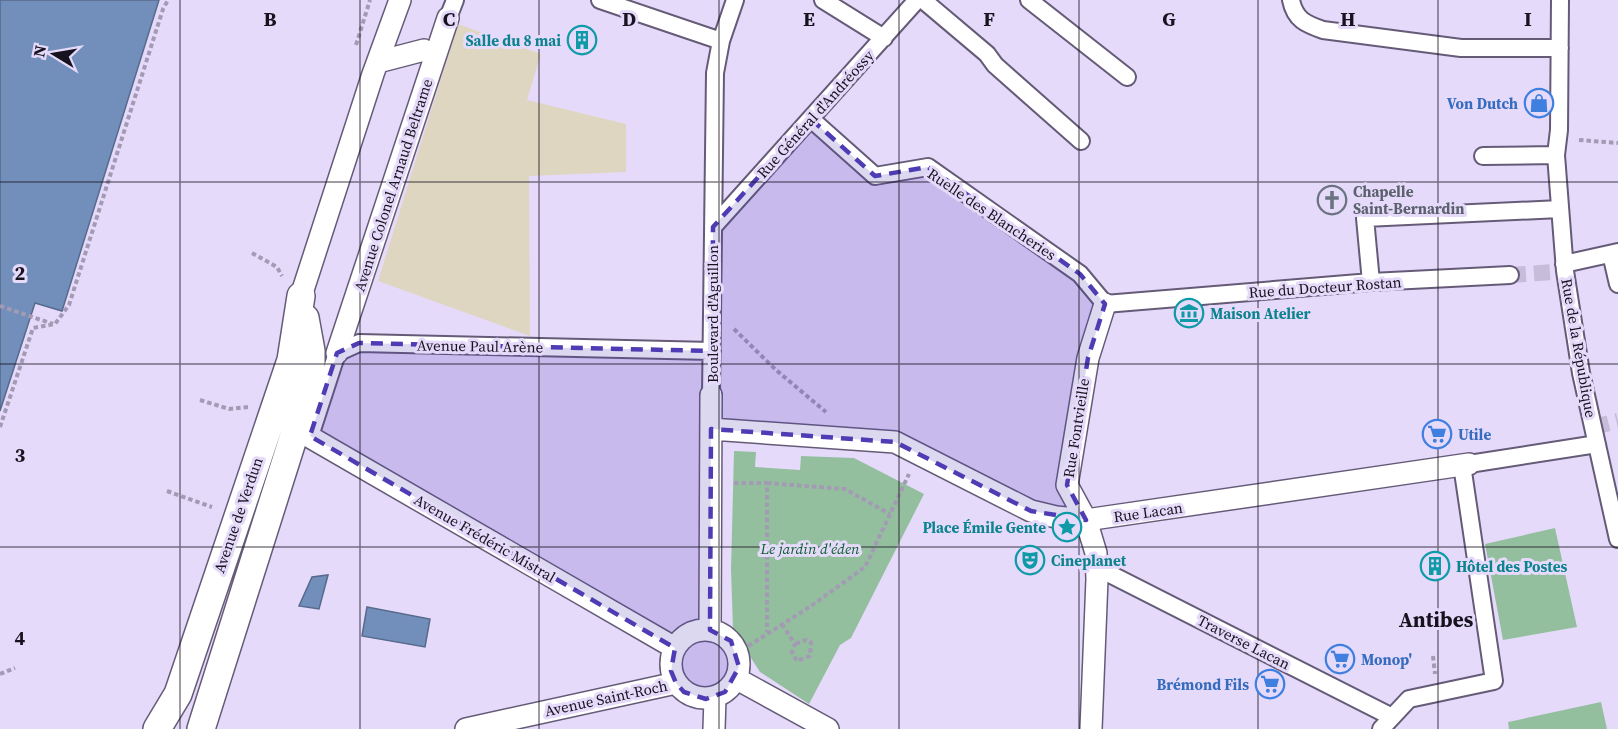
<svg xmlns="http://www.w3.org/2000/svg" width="1618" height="729" viewBox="0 0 1618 729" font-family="'Source Serif 4',serif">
	<rect width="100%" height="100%" fill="#e6dafb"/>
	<path fill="#dfd6c1" d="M458 24 541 54 527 100 626 124V172L529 176 530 336 378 281Z"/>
	<path fill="#94bf9f" d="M734 451 756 452 755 467 800 470 801 456 854 458 924 494 851 638 840 645 809 704 760 672 733 630 731 569Z
		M1555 528 1577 627 1503 640 1485 544Z
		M1601 702 1607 729H1509L1508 722Z"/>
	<path fill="#728fbb" stroke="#576a8c" stroke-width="1.5" d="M0 0H159L62 311 35 303 0 411Z
		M328 575 319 609 299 606 312 577Z
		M367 607 430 619 425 647 362 636Z"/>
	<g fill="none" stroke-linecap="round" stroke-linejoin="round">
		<path stroke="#c7bcda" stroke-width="16" stroke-dasharray="16 8" stroke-linecap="butt" d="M1510 275 1554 272
			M1593 427 1618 421"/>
		<g stroke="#655b77" stroke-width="20">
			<path id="pedestrian" d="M600 0 721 41
				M823 0 884 38
				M923 0 987 54 995 65 1081 141
				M1029 0 1127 77
				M1291 0C1295 20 1306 24 1323 30L1461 48H1560
				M1560 0 1559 130 1556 155 1565 271 1581 373 1618 539
				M448 18 455 0
				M811 119 875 176 928 167 1080 274 1105 304 1371 282 1510 275
				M1483 156 1556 155
				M713 227 917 0
				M1611 254 1618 284
				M1564 264 1618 252
				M1371 282 1365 218 1560 209
				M711 395 715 73 721 41 735 0
				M310 436 337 353 359 343 712 351
				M1469 464 1597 444
				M1096 567 1392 717
				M1381 729 1409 699 1494 681 1462 465"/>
		</g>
		<g stroke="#655b77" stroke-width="24">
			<path id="minor" d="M378 62 424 50
				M301 296 373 74 400 0
				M337 353 448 18
				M296 429 675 648
				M711 429 895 442 1031 511 1056 517 1086 520 1469 464
				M671 664a34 34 0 1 1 68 0a34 34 0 1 1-68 0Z
				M710 630 711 395
				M737 679 828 729
				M466 729 676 683
				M714 729 715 698
				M1091 729 1097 579 1096 553 1086 520 1067 485 1088 358 1105 304"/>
		</g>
		<g stroke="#655b77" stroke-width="30">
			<path id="tertiary" d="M157 729 178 694 291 360 301 296
				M201 729 296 429 311 366V351L305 318"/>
		</g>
		<path stroke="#a39ab4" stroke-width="4" stroke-dasharray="4.5 3" stroke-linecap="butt" d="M356 45 370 0
			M1579 140 1618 143
			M252 253 277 267 282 276
			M0 306 53 324
			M734 329 776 370 826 412
			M200 400 229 409 248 407
			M0 427 33 328 55 324 69 305 163 9 168 0
			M734 483H767V632
			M767 483 845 489 890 514
			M167 491 212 507
			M782 624 795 644 792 652 797 661 810 656 811 642 806 640 795 644
			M742 650 811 606 865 567 909 474
			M1433 656 1435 674
			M0 674 15 668"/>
		<use href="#pedestrian" stroke="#fff" stroke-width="16"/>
		<use href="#minor" stroke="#fff" stroke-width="21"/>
		<use href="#tertiary" stroke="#fff" stroke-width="27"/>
	</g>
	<path fill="#4e3cb4" fill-opacity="0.2" stroke="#4e3cb4" stroke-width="4.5" stroke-dasharray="12 8" stroke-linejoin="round" d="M811 119 875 176 928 167 1080 274 1105 304 1088 358 1067 485 1086 520 1031 511 895 442 711 429 710 630 731 641 739 667 725 692 706 699 684 692 676 683 671 671 675 648 310 436 337 353 359 343 712 351 713 227Z"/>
	<path fill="none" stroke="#17131e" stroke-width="1.5" stroke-opacity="0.55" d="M180 0V729M360 0V729M539 0V729M719 0V729M899 0V729M1079 0V729M1258 0V729M1438 0V729M0 182H1618M0 364H1618M0 547H1618"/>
	<defs>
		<g id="building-ring" transform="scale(1.5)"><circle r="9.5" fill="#e6dafb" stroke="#0f9aa8" stroke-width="1.5"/><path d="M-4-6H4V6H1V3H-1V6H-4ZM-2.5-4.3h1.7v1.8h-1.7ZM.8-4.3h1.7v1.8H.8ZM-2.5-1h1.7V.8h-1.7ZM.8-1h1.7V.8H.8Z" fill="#0f9aa8"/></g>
		<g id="shop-ring" transform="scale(1.5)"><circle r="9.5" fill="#e6dafb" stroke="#3f7fe0" stroke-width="1.5"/><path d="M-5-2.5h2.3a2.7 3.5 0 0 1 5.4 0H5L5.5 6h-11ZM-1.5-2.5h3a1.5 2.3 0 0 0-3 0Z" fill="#3f7fe0"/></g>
		<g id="church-ring" transform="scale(1.5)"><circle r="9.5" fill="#e6dafb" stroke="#6b7280" stroke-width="1.5"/><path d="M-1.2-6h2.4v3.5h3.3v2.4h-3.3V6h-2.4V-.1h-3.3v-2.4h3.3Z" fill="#6b7280"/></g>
		<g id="museum-ring" transform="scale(1.5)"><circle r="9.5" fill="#e6dafb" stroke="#0f9aa8" stroke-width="1.5"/><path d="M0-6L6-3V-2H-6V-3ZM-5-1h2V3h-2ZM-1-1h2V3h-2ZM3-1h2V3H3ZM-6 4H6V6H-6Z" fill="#0f9aa8"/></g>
		<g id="supermarket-ring" transform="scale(1.5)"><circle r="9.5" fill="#e6dafb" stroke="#3f7fe0" stroke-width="1.5"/><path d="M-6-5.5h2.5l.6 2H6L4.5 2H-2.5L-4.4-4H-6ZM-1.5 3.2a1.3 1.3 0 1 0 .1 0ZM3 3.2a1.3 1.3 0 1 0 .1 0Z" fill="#3f7fe0"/></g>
		<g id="sight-ring" transform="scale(1.5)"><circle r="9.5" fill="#e6dafb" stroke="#0f9aa8" stroke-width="1.5"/><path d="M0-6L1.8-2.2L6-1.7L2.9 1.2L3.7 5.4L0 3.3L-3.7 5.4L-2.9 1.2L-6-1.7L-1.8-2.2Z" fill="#0f9aa8"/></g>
		<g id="theatre-ring" transform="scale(1.5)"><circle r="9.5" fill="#e6dafb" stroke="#0f9aa8" stroke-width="1.5"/><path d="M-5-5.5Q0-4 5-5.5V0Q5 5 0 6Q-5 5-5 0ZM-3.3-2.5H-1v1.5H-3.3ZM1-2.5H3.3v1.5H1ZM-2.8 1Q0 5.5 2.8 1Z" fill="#0f9aa8"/></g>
	</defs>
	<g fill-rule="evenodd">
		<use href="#building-ring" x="582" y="40"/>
		<use href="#shop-ring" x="1539" y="103"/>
		<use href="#church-ring" x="1332" y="200"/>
		<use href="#museum-ring" x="1189" y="313"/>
		<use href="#supermarket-ring" x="1437" y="434"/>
		<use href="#sight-ring" x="1067" y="527"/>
		<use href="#theatre-ring" x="1030" y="560"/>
		<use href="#building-ring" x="1435" y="566"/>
		<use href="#supermarket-ring" x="1340" y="659"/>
		<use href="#supermarket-ring" x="1270" y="684"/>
	</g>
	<g text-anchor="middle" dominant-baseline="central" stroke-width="6" stroke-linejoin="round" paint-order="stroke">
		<g font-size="15" font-weight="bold" fill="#0d838f" stroke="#e6dafb" text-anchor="start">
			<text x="561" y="40" text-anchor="end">Salle du 8 mai</text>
			<text x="1210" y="313">Maison Atelier</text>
			<text x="1046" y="527" text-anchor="end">Place Émile Gente</text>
			<text x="1051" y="560">Cineplanet</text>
			<text x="1456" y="566">Hôtel des Postes</text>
		</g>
		<g font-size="15" font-weight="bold" fill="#366cbe" stroke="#e6dafb" text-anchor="end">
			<text x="1518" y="103">Von Dutch</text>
			<text x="1458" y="434" text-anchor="start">Utile</text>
			<text x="1361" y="659" text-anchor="start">Monop'</text>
			<text x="1249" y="684">Brémond Fils</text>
		</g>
		<g font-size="15" fill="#17131e" stroke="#e6dafb">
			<text transform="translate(815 114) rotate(-48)">Rue Général d'Andréossy</text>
			<text transform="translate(393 185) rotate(-72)">Avenue Colonel Arnaud Beltrame</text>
			<text transform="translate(992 214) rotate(34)">Ruelle des Blancheries</text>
			<text transform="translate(1325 287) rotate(-4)">Rue du Docteur Rostan</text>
			<text transform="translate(712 314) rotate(-90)">Boulevard d'Aguillon</text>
			<text transform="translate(480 346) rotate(1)">Avenue Paul Arène</text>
			<text transform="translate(1579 348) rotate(80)">Rue de la République</text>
			<text transform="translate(1076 428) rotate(-81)">Rue Fontvieille</text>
			<text transform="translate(1148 512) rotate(-8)">Rue Lacan</text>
			<text transform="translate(238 515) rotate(-71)">Avenue de Verdun</text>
			<text transform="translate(485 538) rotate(30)">Avenue Frédéric Mistral</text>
			<text transform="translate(1244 642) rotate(27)">Traverse Lacan</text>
			<text transform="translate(606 698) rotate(-12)">Avenue Saint-Roch</text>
		</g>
		<g font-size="15" font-weight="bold" fill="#5b616d" stroke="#e6dafb" text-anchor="start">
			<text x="1353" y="191">Chapelle<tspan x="1353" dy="17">Saint-Bernardin</tspan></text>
		</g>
		<g font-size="15" font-style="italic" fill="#0e5e30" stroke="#e6dafb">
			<text x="810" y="548">Le jardin d'éden</text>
		</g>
		<g font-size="21" font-weight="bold" fill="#17131e" stroke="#e6dafb">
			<text x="1436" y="619">Antibes</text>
		</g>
	</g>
	<g font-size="20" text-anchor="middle" font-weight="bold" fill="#17131e" stroke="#e6dafb" stroke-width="6" stroke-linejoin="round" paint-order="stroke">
		<text x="270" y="26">B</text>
		<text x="449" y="26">C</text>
		<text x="629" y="26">D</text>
		<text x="809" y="26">E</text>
		<text x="989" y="26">F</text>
		<text x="1169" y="26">G</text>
		<text x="1348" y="26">H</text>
		<text x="1528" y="26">I</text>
		<text x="20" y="280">2</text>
		<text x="20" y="462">3</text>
		<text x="20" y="645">4</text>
	</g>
	<g transform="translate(54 54) rotate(281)" stroke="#e6dafb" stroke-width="4.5" paint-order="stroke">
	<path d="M0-4.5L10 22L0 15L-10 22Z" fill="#17131e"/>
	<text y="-9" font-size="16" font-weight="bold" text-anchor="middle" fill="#17131e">N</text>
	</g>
</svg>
